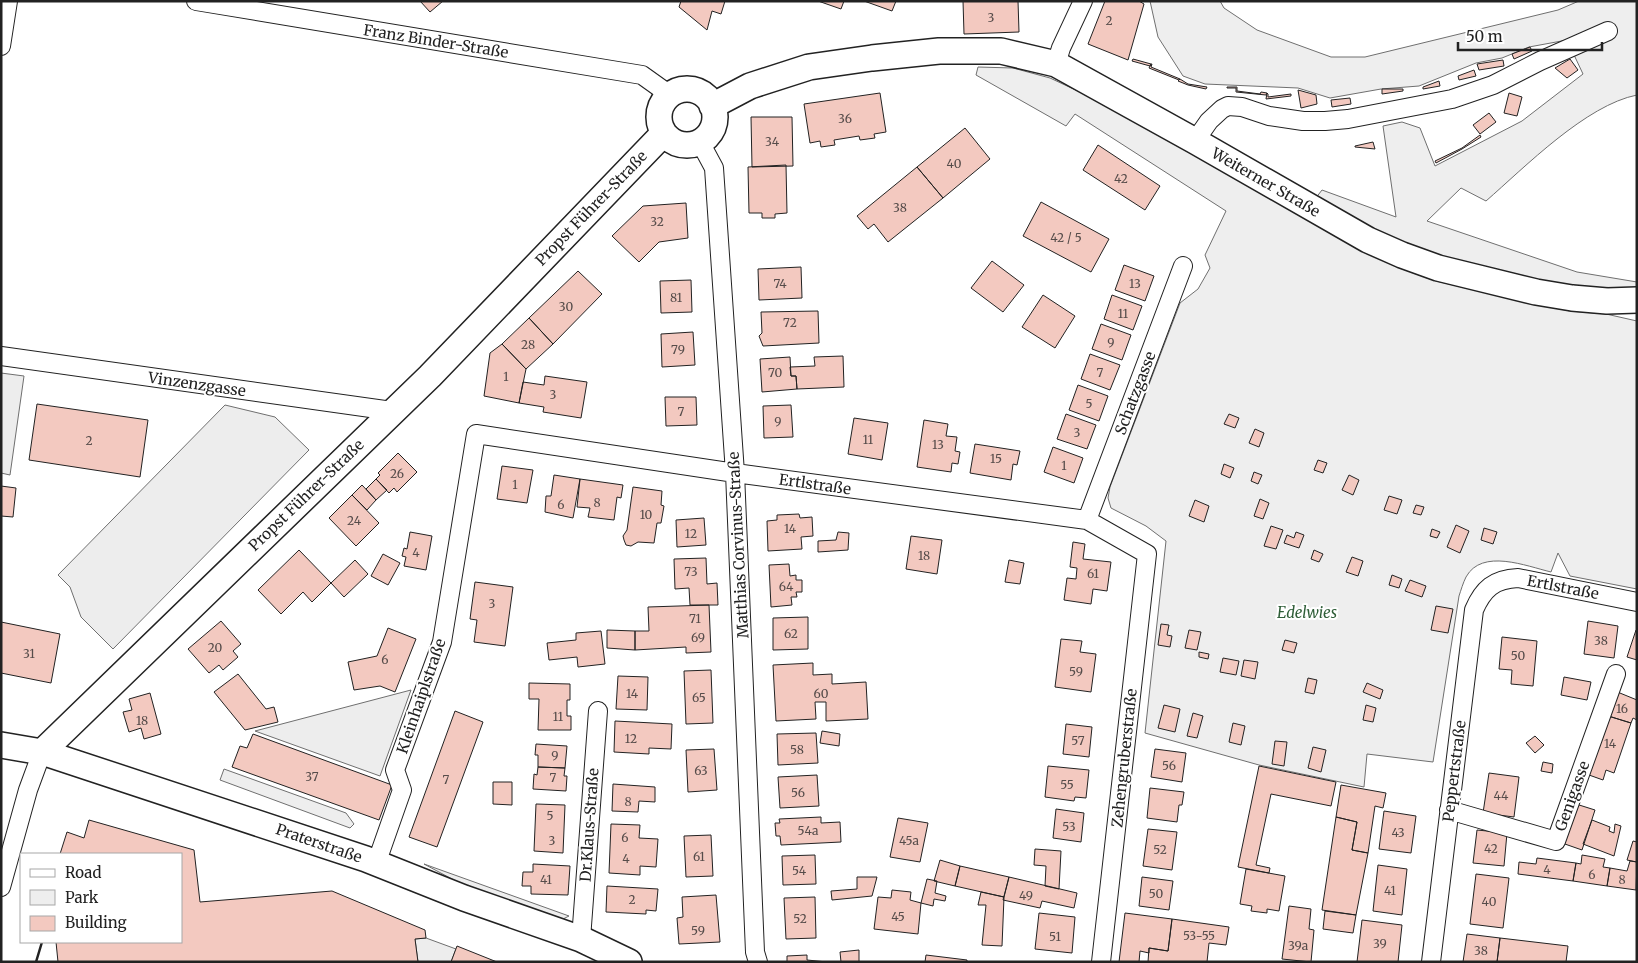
<svg xmlns="http://www.w3.org/2000/svg" width="1638" height="963" viewBox="0 0 1638 963" font-family="Merriweather,serif">
	<rect width="100%" height="100%" fill="#fff"/>
	<path fill="#eee" stroke="#6f6f6f" d="M1150 1H1220L1224 8 1257 30 1331 57H1365L1558 10 1579 1H1637V95C1586 105 1525 167 1486 201L1461 188 1427 221 1577 272 1637 282V288L1606 290 1538 283 1406 247 1315 199 1322 190 1396 217 1383 126 1402 122 1420 128 1435 166 1522 121 1583 74 1567 40 1529 47 1502 58 1476 63 1419 86 1381 89 1330 98 1298 88 1205 84 1183 76 1158 37Z
		M978 67 1013 68 1050 78 1095 99 1362 251 1397 267 1436 281 1534 304 1570 311 1606 314 1637 321V589L1570 576 1558 553 1551 572C1526 566 1482 548 1466 577 1463 583 1461 590 1459 596L1433 762 1367 754 1364 787 1259 765 1145 733 1166 541 1146 526 1111 508 1108 498 1110 487 1180 303 1198 289 1210 268 1205 255 1226 211 1075 114 1066 126 976 75Z
		M224 769 346 813 354 824 350 828 220 780Z
		M424 864 569 916 559 921 465 886Z"/>
	<path fill="#ededed" stroke="#6f6f6f" d="M1 373 24 376 10 475 1 473Z
		M225 405 275 417 309 450 113 649 81 617 70 587 58 575Z
		M411 690 380 776 255 731Z
		M426 938 456 949 451 962H418L415 939Z"/>
	<path fill="#f3c9c0" stroke="#222" d="M420 1H443L430 12Z
		M681 1H725L721 14 712 11 707 30 679 7Z
		M818 1H844L841 9Z
		M864 1H896L892 11Z
		M963 1H1018L1019 32 964 34Z
		M1105 1H1139L1144 4 1128 60 1088 44Z
		M1530 47 1532 51 1514 59 1512 54Z
		M1133 59 1151 64 1150 66 1132 61Z
		M1570 59 1578 70 1567 78 1555 68Z
		M1503 60 1504 66 1479 70 1477 64Z
		M1151 64H1152L1151 67 1180 79 1179 80 1149 68Z
		M1474 70 1476 76 1459 80 1458 76Z
		M1180 79 1188 84 1207 87 1206 89 1188 85 1178 81Z
		M1439 81 1440 86 1423 89V87Z
		M1227 87H1237V91L1260 94 1261 92 1267 93 1266 95 1236 92V88H1227Z
		M1382 89H1403V91L1382 94Z
		M1298 90 1316 95 1317 104 1301 108Z
		M880 93 886 132 874 134 875 138 860 140 859 136 834 140 835 145 821 147 820 141 810 143 804 104Z
		M1267 93 1268 94V97L1291 94V96L1266 99Z
		M1509 93 1522 97 1517 116 1504 113Z
		M1350 98 1351 104 1332 107 1331 100Z
		M1489 113 1496 122 1480 134 1473 125Z
		M751 117H792L793 166 752 167Z
		M965 128 990 159 943 198 917 167Z
		M1480 135 1481 137 1462 149 1436 163 1435 161 1462 148Z
		M1373 142 1375 149 1355 147V146Z
		M1098 145 1160 186 1145 210 1083 170Z
		M786 165 787 213 775 214V218H762V213H749L748 167Z
		M917 167 943 198 888 242 874 224 868 229 857 216Z
		M1041 202 1109 239 1091 272 1023 236Z
		M686 203 688 238 659 242 639 262 612 236 643 206Z
		M992 261 1024 285 1003 312 971 288Z
		M1124 265 1154 276 1145 301 1115 290Z
		M801 267 802 298 759 300 758 269Z
		M578 271 602 294 553 344 529 318Z
		M691 280 692 312 661 313 660 281Z
		M1043 295 1075 316 1055 348 1022 327Z
		M1112 295 1142 306 1133 330 1104 319Z
		M818 311 819 343 763 346 759 336 762 333 761 312Z
		M529 318 553 344 526 369 502 344Z
		M1101 324 1131 335 1122 360 1092 349Z
		M693 332 695 365 662 367 661 334Z
		M502 344 526 369 519 403 484 396 490 353Z
		M1090 354 1120 365 1110 390 1081 379Z
		M843 356 844 387 797 389 796 376H791L790 367 815 366 814 357Z
		M790 357 791 376H796L797 389 762 392 760 359Z
		M545 376 587 382 581 418 543 412 544 407 519 403 523 382 544 385Z
		M1078 385 1108 396 1099 421 1069 410Z
		M665 397H696L697 425 666 426Z
		M37 404 148 420 140 477 29 460Z
		M791 405 793 437 764 438 763 406Z
		M1066 414 1096 425 1087 449 1057 439Z
		M1229 414 1239 418 1235 428 1224 424Z
		M854 418 888 423 882 460 848 454Z
		M924 420 948 424 946 436 957 437 955 451 960 452 958 464 952 463 951 472 917 467Z
		M1255 429 1264 433 1259 447 1249 443Z
		M975 444 1020 451 1017 465 1013 464 1011 480 970 473Z
		M1053 447 1083 458 1074 483 1044 472Z
		M398 453 417 472 397 492 394 488 389 493 376 479 380 475 378 473Z
		M1318 460 1327 463 1323 473 1314 470Z
		M1224 464 1234 468 1230 478 1221 474Z
		M502 466 533 470 527 503 497 499Z
		M1254 472 1262 475 1258 484 1251 481Z
		M554 475 580 479 573 518 545 512 546 496H551Z
		M1349 475 1359 480 1353 495 1342 490Z
		M376 479 387 490 376 500 366 489Z
		M580 479 623 485 621 498 617 497 614 520 588 517 590 508 577 507Z
		M362 485 376 500 367 510 352 495Z
		M1 486 16 488 13 517 1 516Z
		M633 487 662 491 661 505 664 506 661 523H657L654 543 638 542 631 546 626 545 624 540 623 536 627 530Z
		M352 495 379 523 356 546 329 518Z
		M1389 496 1402 500 1397 514 1384 510Z
		M1260 499 1269 503 1263 519 1254 516Z
		M1195 500 1209 506 1204 522 1189 516Z
		M1416 505 1424 507 1421 515 1413 513Z
		M799 514 800 518 812 517 813 536 801 537 802 549 768 551 767 521 777 520V515Z
		M704 518 706 545 677 547 676 520Z
		M1456 525 1469 531 1460 553 1447 547Z
		M1271 526 1283 530 1276 549 1264 546Z
		M1484 528 1497 532 1493 544 1481 540Z
		M1432 529 1440 532 1437 538 1430 536Z
		M410 532 432 536 426 570 404 566 406 557 402 556 404 548 407 549Z
		M838 532 849 533 848 550 818 552V541L836 540Z
		M1296 532 1304 535 1299 548 1284 543 1287 535 1294 538Z
		M911 536 942 540 937 574 906 569Z
		M1073 542 1085 544 1083 559 1111 562 1107 591 1093 589 1091 604 1064 600 1067 578 1076 579 1077 568 1070 567Z
		M299 550 331 583 312 602 303 592 281 614 258 590Z
		M1314 550 1323 554 1319 562 1311 559Z
		M383 554 400 563 388 585 371 576Z
		M1352 557 1363 561 1358 576 1346 572Z
		M706 558 707 584 717 583 718 605H690L689 588 675 589 674 559Z
		M355 560 368 574 344 597 331 583Z
		M1009 560 1024 563 1020 584 1005 582Z
		M789 564 790 576 796 575V580H802V592H796L797 597H791L792 605 771 607 769 565Z
		M1392 575 1402 579 1399 588 1389 585Z
		M1410 580 1426 586 1422 597 1405 591Z
		M475 582 513 587 505 646 474 642 477 620 470 619Z
		M709 605 711 652 686 653V647L635 650V631H649L648 607Z
		M1436 606 1453 609 1448 633 1431 630Z
		M808 617V649L773 650V618Z
		M221 621 241 644 233 651 238 657 223 670 219 665 209 673 188 649Z
		M1588 621 1618 626 1614 658 1584 654Z
		M1 622 60 634 51 683 1 673Z
		M1161 624 1169 625 1167 635 1172 636 1170 647 1158 645Z
		M388 628 416 639 395 692 380 686 354 690 348 662 377 656Z
		M607 630 635 631V650L607 648Z
		M1189 630 1201 632 1197 650 1185 648Z
		M1636 630H1637V660L1627 657Z
		M601 631 605 664 578 667 577 657 549 660 547 643 576 640V633Z
		M1502 637 1537 641 1533 686 1511 684 1512 670 1499 669Z
		M1061 639 1082 641 1080 652 1096 654 1091 692 1055 687Z
		M1285 640 1297 643 1294 653 1282 650Z
		M1199 652 1209 654 1208 659 1199 657Z
		M1223 658 1239 661 1236 675 1220 672Z
		M1244 660 1258 662 1255 679 1241 676Z
		M813 663V675L832 674V684L866 682 868 719 826 721V702H815L816 719 776 721 773 665Z
		M711 670 713 723 686 724 684 671Z
		M238 674 266 709 274 707 278 722 245 730 214 692Z
		M618 676 648 677 647 710 616 709Z
		M1564 677 1591 682 1587 700 1561 695Z
		M1308 678 1317 680 1314 694 1305 692Z
		M529 683 570 684V700H567V716H571V730H538L539 699H529Z
		M1367 683 1383 690 1380 699 1363 692Z
		M1615 691 1637 700V720L1633 718 1631 723 1605 715Z
		M150 693 161 734 144 739 141 728 129 732 123 712 132 710 129 699Z
		M1164 705 1180 709 1175 732 1158 728Z
		M1366 705 1376 708 1373 722 1363 720Z
		M455 711 483 722 437 847 409 837Z
		M1193 713 1203 716 1197 738 1187 736Z
		M1605 715 1631 723 1614 773 1606 770 1603 780 1589 775Z
		M615 721 672 724 671 749 649 748V754L614 752Z
		M1233 723 1245 726 1241 745 1229 742Z
		M1066 724 1092 727 1089 757 1063 754Z
		M822 731 840 734 839 746 820 743Z
		M816 733 818 763 778 765 777 734Z
		M253 734 392 785 379 820 232 767 240 746 247 748Z
		M1535 736 1544 745 1535 753 1526 743Z
		M1275 741 1287 742 1284 766 1272 764Z
		M536 744 567 746 565 768 538 767V755H535Z
		M1313 747 1326 750 1321 772 1308 768Z
		M714 749 717 790 688 792 686 750Z
		M1155 749 1186 753 1182 782 1151 777Z
		M1543 762 1553 764 1552 773 1541 771Z
		M1048 766 1089 770 1086 798 1075 797 1074 801 1045 797Z
		M1259 766 1336 782 1331 806 1271 794 1256 865 1270 868 1269 873 1238 867Z
		M538 767 565 768 564 776H567L566 791 533 789 534 774 537 775Z
		M1489 773 1519 777 1514 817 1483 813Z
		M817 775 819 806 780 808 778 777Z
		M493 782H512V805L493 804Z
		M613 784 655 787V802L639 801 638 812 612 811Z
		M1341 785 1386 793 1383 808 1375 806 1368 853 1352 850 1357 822 1336 817Z
		M1150 788 1184 792 1182 805H1179L1177 822 1147 818Z
		M536 804 565 805 563 853 534 851Z
		M1576 804 1595 810 1582 850 1562 843Z
		M1056 809 1084 813 1081 842 1053 838Z
		M1384 811 1416 816 1411 853 1379 849Z
		M821 817V823L840 822 841 842 781 845 780 836H776L775 823H780L779 819Z
		M1336 817 1357 822 1352 850 1368 853 1356 915 1322 910Z
		M898 818 928 823 920 862 890 857Z
		M89 820 194 850 200 902 332 891 425 930 426 938 415 939 418 962H58L56 942H181V854H60L67 832 84 838Z
		M1592 820 1610 827 1609 831 1614 833 1615 824 1621 826 1614 856 1583 844Z
		M611 824 640 825 639 838 658 839 656 867 640 866V875L609 873Z
		M1148 829 1177 832 1172 870 1143 866Z
		M1477 830 1507 833 1504 866 1473 863Z
		M711 835 713 876 686 877 684 836Z
		M1633 841 1637 842V862L1627 860Z
		M1035 849 1061 851 1059 889 1045 886 1046 866 1034 865Z
		M815 855 816 884 783 885 782 856Z
		M1582 855 1605 859 1603 867 1610 868 1607 886 1573 881 1576 863 1581 864Z
		M1537 858 1576 863 1573 881 1518 874 1519 862 1536 864Z
		M940 860 960 866 955 886 934 881Z
		M1630 861 1637 862 1636 890 1607 886 1610 868 1627 871Z
		M533 864 570 866 568 895 531 894V886H522L523 872H533Z
		M1378 865 1407 869 1402 915 1373 911Z
		M960 866 1009 877 1004 897 955 886Z
		M1246 869 1285 876 1279 911 1267 909V913L1251 911 1252 906 1240 904Z
		M1476 874 1509 878 1503 928 1470 924Z
		M857 877H877L872 896 832 900 831 891 857 889Z
		M1009 877 1077 893 1074 908 1042 901 1040 908 1003 900Z
		M1142 877 1173 881 1169 910 1139 906Z
		M927 879 937 881 935 893 946 896 945 901 934 899 933 906 921 903Z
		M607 886 658 889 656 911 646 910V914L606 912Z
		M892 890 911 892 910 900 921 903 918 934 874 929 878 897 891 898Z
		M981 892 1004 897 1002 946 982 945 986 905H978Z
		M716 895 720 942 679 944 677 918 683 917 682 897Z
		M815 897 816 938 786 939 784 898Z
		M1289 906 1311 909 1309 929 1314 930 1311 962 1282 959Z
		M1325 911 1356 915 1353 933 1323 929Z
		M1039 913 1075 917 1072 953 1035 949Z
		M1125 913 1172 919 1168 951 1149 948V953L1140 951 1139 962H1119Z
		M1172 919 1229 927 1226 945 1209 943 1207 962H1148L1149 948 1168 951Z
		M1362 920 1402 925 1398 962H1357Z
		M1467 934 1500 938 1497 962H1463Z
		M1500 938 1568 946 1566 962H1497Z
		M457 946 497 962H451Z
		M859 950V962H841L840 952Z
		M807 955V960L827 962H787V956Z
		M926 955 967 960V962H925Z"/>
	<g fill="none" stroke-linecap="round" stroke-linejoin="round">
		<g stroke="#222" stroke-width="20">
			<path id="street" d="M196 1 642 75 670 95
				M1 46 8 1
				M1056 64 1061 48 1083 1
				M1195 141 1209 121 1222 109 1228 106 1242 107 1269 116 1303 121H1325L1348 119 1452 99 1493 85 1540 61 1608 31
				M700 142 714 168 735 473 755 952 758 962
				M1 356 392 411
				M1087 520 1183 266
				M1449 810 1556 841 1616 674
				M376 864 402 790 395 770 442 642 476 434 735 473 1087 520 1147 554 1101 962
				M1 887 28 790 42 752
				M581 939 598 711
				M1431 962 1474 610C1483 589 1494 579 1518 578L1637 602"/>
		</g>
		<g stroke="#222" stroke-width="28">
			<path id="secondary" d="M659 117a28 28 0 1 1 56 0a28 28 0 1 1-56 0Z
				M712 106 750 86 809 67 872 58 939 51H1001L1056 64 1195 141 1368 240 1402 255 1438 268 1536 292 1572 298 1607 301 1637 300
				M1 745 42 752 366 859 464 898 581 939 629 962
				M42 752 430 376 664 133"/>
		</g>
		<use href="#street" stroke="#fff" stroke-width="18"/>
		<use href="#secondary" stroke="#fff" stroke-width="25"/>
		<path stroke="#222" stroke-width="2.5" d="M36 962 42 942"/>
	</g>
	<g text-anchor="middle" dominant-baseline="central" stroke-width="4" stroke-linejoin="round" paint-order="stroke">
		<g font-size="12" fill="#564c4a">
			<text x="991" y="17">3</text>
			<text x="1109" y="20">2</text>
			<text x="845" y="118">36</text>
			<text x="772" y="141">34</text>
			<text x="954" y="163">40</text>
			<text x="1121" y="178">42</text>
			<text x="900" y="207">38</text>
			<text x="657" y="221">32</text>
			<text x="1066" y="237">42 / 5</text>
			<text x="780" y="283">74</text>
			<text x="1135" y="283">13</text>
			<text x="676" y="297">81</text>
			<text x="566" y="306">30</text>
			<text x="1123" y="313">11</text>
			<text x="790" y="322">72</text>
			<text x="1111" y="342">9</text>
			<text x="528" y="344">28</text>
			<text x="678" y="349">79</text>
			<text x="775" y="372">70</text>
			<text x="1100" y="372">7</text>
			<text x="506" y="376">1</text>
			<text x="553" y="394">3</text>
			<text x="1089" y="403">5</text>
			<text x="681" y="411">7</text>
			<text x="778" y="421">9</text>
			<text x="1077" y="432">3</text>
			<text x="868" y="439">11</text>
			<text x="89" y="440">2</text>
			<text x="938" y="444">13</text>
			<text x="996" y="458">15</text>
			<text x="1064" y="465">1</text>
			<text x="397" y="473">26</text>
			<text x="515" y="484">1</text>
			<text x="597" y="502">8</text>
			<text x="561" y="504">6</text>
			<text x="646" y="514">10</text>
			<text x="354" y="520">24</text>
			<text x="790" y="528">14</text>
			<text x="691" y="533">12</text>
			<text x="416" y="552">4</text>
			<text x="924" y="555">18</text>
			<text x="691" y="571">73</text>
			<text x="1093" y="573">61</text>
			<text x="786" y="586">64</text>
			<text x="492" y="603">3</text>
			<text x="695" y="618">71</text>
			<text x="791" y="633">62</text>
			<text x="698" y="637">69</text>
			<text x="1601" y="640">38</text>
			<text x="215" y="647">20</text>
			<text x="29" y="653">31</text>
			<text x="1518" y="655">50</text>
			<text x="385" y="659">6</text>
			<text x="1076" y="671">59</text>
			<text x="632" y="693">14</text>
			<text x="821" y="693">60</text>
			<text x="699" y="697">65</text>
			<text x="1622" y="708">16</text>
			<text x="558" y="716">11</text>
			<text x="142" y="720">18</text>
			<text x="631" y="738">12</text>
			<text x="1078" y="740">57</text>
			<text x="1610" y="743">14</text>
			<text x="797" y="749">58</text>
			<text x="555" y="755">9</text>
			<text x="1169" y="765">56</text>
			<text x="701" y="770">63</text>
			<text x="312" y="776">37</text>
			<text x="553" y="777">7</text>
			<text x="446" y="779">7</text>
			<text x="1067" y="784">55</text>
			<text x="798" y="792">56</text>
			<text x="1501" y="795">44</text>
			<text x="628" y="801">8</text>
			<text x="550" y="815">5</text>
			<text x="1069" y="826">53</text>
			<text x="808" y="830">54a</text>
			<text x="1398" y="832">43</text>
			<text x="625" y="837">6</text>
			<text x="552" y="840">3</text>
			<text x="909" y="840">45a</text>
			<text x="1491" y="848">42</text>
			<text x="1160" y="849">52</text>
			<text x="699" y="856">61</text>
			<text x="626" y="858">4</text>
			<text x="1547" y="869">4</text>
			<text x="799" y="870">54</text>
			<text x="1592" y="874">6</text>
			<text x="546" y="879">41</text>
			<text x="1622" y="879">8</text>
			<text x="1390" y="890">41</text>
			<text x="1156" y="893">50</text>
			<text x="1026" y="895">49</text>
			<text x="632" y="899">2</text>
			<text x="1489" y="901">40</text>
			<text x="898" y="916">45</text>
			<text x="800" y="918">52</text>
			<text x="698" y="930">59</text>
			<text x="1199" y="935">53-55</text>
			<text x="1055" y="936">51</text>
			<text x="1380" y="943">39</text>
			<text x="1298" y="945">39a</text>
			<text x="1481" y="950">38</text>
		</g>
		<g font-size="15" fill="#222" stroke="#fff">
			<text transform="translate(436 41) rotate(9)">Franz Binder-Straße</text>
			<text transform="translate(1266 182) rotate(30)">Weiterner Straße</text>
			<text transform="translate(591 208) rotate(-46)">Propst Führer-Straße</text>
			<text transform="translate(197 384) rotate(8)">Vinzenzgasse</text>
			<text transform="translate(1135 393) rotate(-69)">Schatzgasse</text>
			<text transform="translate(815 484) rotate(8)">Ertlstraße</text>
			<text transform="translate(306 495) rotate(-44)">Propst Führer-Straße</text>
			<text transform="translate(738 545) rotate(-93)">Matthias Corvinus-Straße</text>
			<text transform="translate(1563 587) rotate(11)">Ertlstraße</text>
			<text transform="translate(421 696) rotate(-71)">Kleinhaiplstraße</text>
			<text transform="translate(1124 758) rotate(-84)">Zehengruberstraße</text>
			<text transform="translate(1454 771) rotate(-83)">Peppertstraße</text>
			<text transform="translate(1572 796) rotate(-70)">Genigasse</text>
			<text transform="translate(589 825) rotate(-86)">Dr.Klaus-Straße</text>
			<text transform="translate(319 843) rotate(19)">Praterstraße</text>
		</g>
		<g font-size="15" font-style="italic" fill="#2f5e38" stroke="#fff">
			<text x="1307" y="612">Edelwies</text>
		</g>
	</g>
	<rect width="1638" height="963" fill="none" stroke="#222222" stroke-width="5"/>
	<rect x="20" y="853" width="162" height="90" fill="#ffffff" stroke="#a7a7a7"/>
	<rect x="30" y="869" width="25" height="8" fill="#ffffff" stroke="#a7a7a7"/>
	<text x="65" y="878" font-size="15" fill="#222222">Road</text>
	<rect x="30" y="890" width="25" height="15" fill="#eeeeee" stroke="#a7a7a7"/>
	<text x="65" y="903" font-size="15" fill="#222222">Park</text>
	<rect x="30" y="916" width="25" height="15" fill="#f3c9c0" stroke="#a7a7a7"/>
	<text x="65" y="928" font-size="15" fill="#222222">Building</text>
	<path d="M1458 42v8h144v-8" fill="none" stroke="#222222" stroke-width="2.5"/>
	<text x="1466" y="42" font-size="15" fill="#222222" stroke="#ffffff" stroke-width="4" paint-order="stroke">50 m</text>
</svg>
